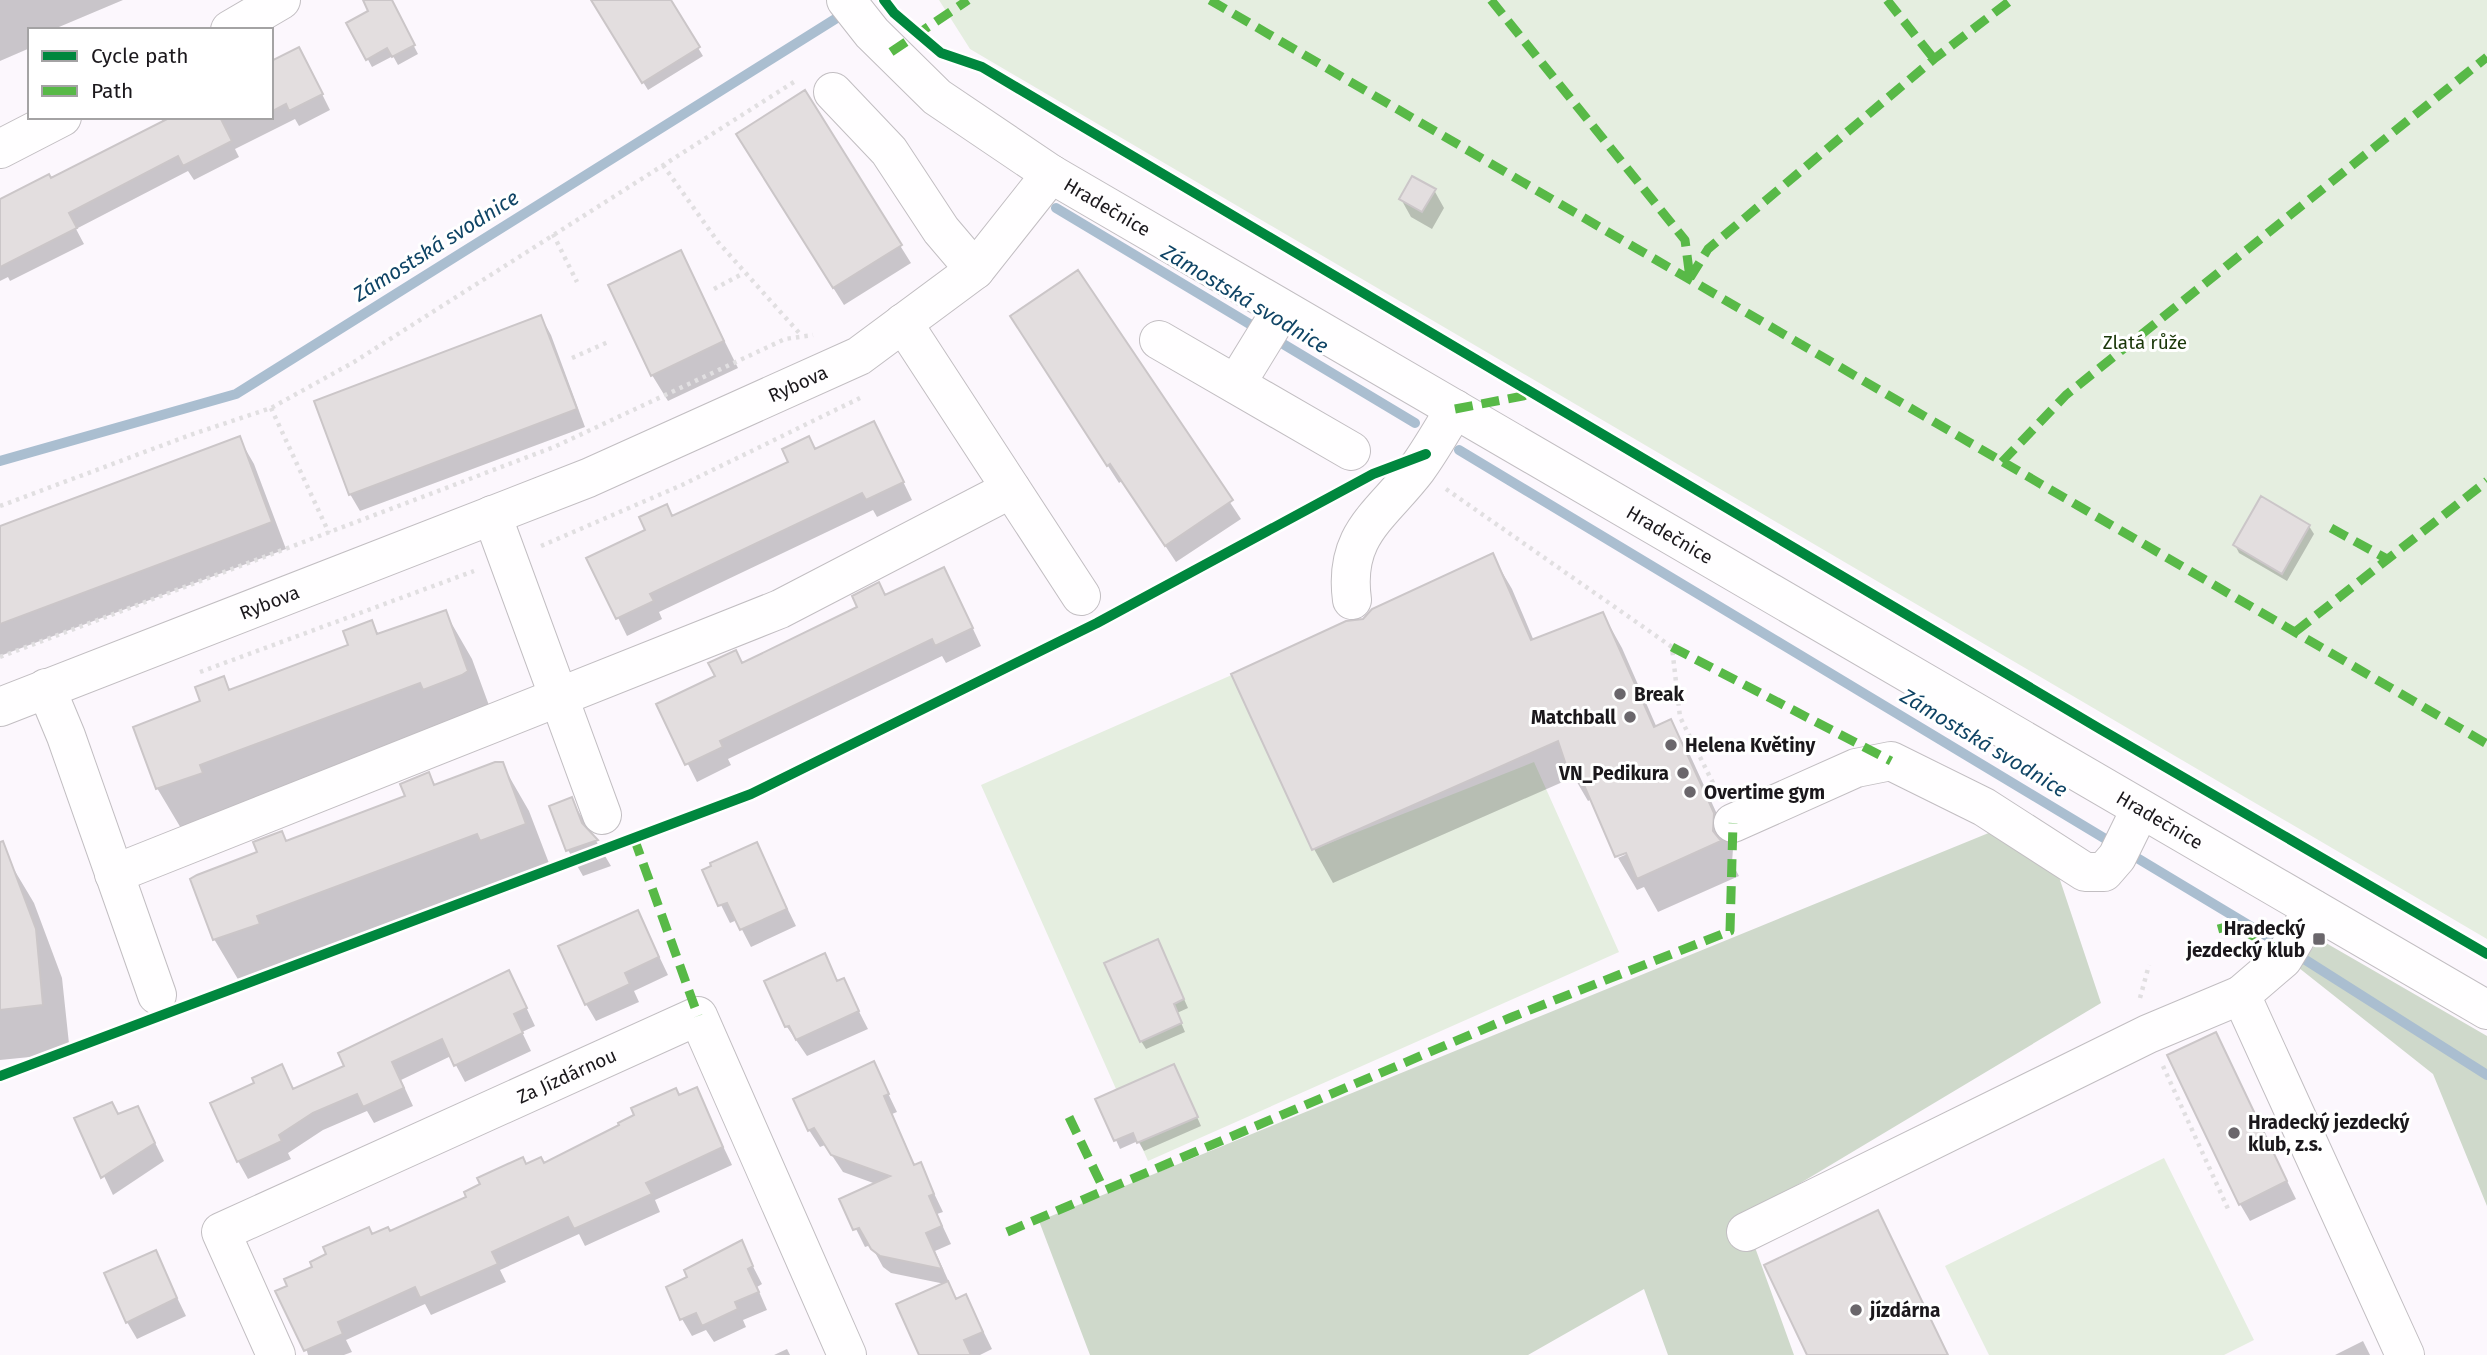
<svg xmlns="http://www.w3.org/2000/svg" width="2487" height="1355" viewBox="0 0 2487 1355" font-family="'Fira Sans',sans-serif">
	<rect width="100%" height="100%" fill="#fcf7fd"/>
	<path fill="#e5eee0" d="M939 0H2487V939L970 49Z
		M1234 674 1312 850 1534 762 1619 952 1148 1161 981 785Z
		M2164 1158 2254 1340 2224 1355H1989L1945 1266Z"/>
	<path fill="#cfd9cb" d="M1996 830 2057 871 2101 1003 1744 1217 1794 1355H1668L1644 1289 1528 1355H1090L1039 1221Z
		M2319 939 2487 1036V1206L2433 1074 2299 968Z"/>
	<path fill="#0003" fill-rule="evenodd" d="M0 0H123L59 27 60 30H30V48L0 61Z
		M365 0H390L418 54 398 65 393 56 372 67 348 23 370 12Z
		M592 0H669L703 56 648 90Z
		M271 63 307 64 330 110 299 126 295 119 235 149 239 157 194 180 188 171 76 229 84 244 10 281 8 277 0 281V202L163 123 162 120 167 117H271Z
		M804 92 911 263 844 305 748 152Z
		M1434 190 1444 208 1432 229 1411 217 1401 199Z
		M680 252 738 368 668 401 652 375Z
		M1077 272 1241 519 1176 562 1122 481 1119 483 1022 333Z
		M541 317 551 335 585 427 360 511 350 494Z
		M239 438 254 464 286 549 0 656V528Z
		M883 440 912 500 877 517 873 510 659 612 662 619 627 636 589 559 816 451Z
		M2309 526 2314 534 2287 581 2239 553 2235 545Z
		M1492 555 1512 589 1534 641 1603 614 1622 648 1657 728 1670 721 1690 755 1733 849 1732 863 1739 876 1658 912 1644 887 1637 890 1617 856 1592 799 1588 801 1574 777 1333 883 1314 849 1364 620ZM1634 851 1618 858V854Z
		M953 586 981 646 946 663 942 656 728 759 731 765 697 782 658 705 885 597Z
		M445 612 472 659 494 719 185 835 157 788 202 702 223 678 230 691 350 646 371 622 379 635Z
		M502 764 529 811 552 871 509 888 504 881 283 964 286 971 242 986 214 939 259 853 281 833 287 843 407 797 429 774 436 786Z
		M571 799 611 866 583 876 568 850 551 807Z
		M756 844 796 926 751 947 737 920 730 923 704 871Z
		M0 846 34 903 62 978 70 1053 0 1060Z
		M638 912 668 975 634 991 639 1002 596 1021 586 1004Z
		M1162 949 1188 1008 1177 1013 1185 1032 1146 1049 1141 1041Z
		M824 956 838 982 843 980 868 1029 807 1056 787 1027Z
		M518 990 535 1026 522 1032 531 1051 465 1082 451 1056 401 1080 413 1106 374 1123 367 1111 323 1130 288 1153 291 1159 248 1179 238 1161 256 1084 281 1066 294 1091Z
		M2215 1034 2296 1199 2250 1221 2240 1204Z
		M874 1064 897 1112 892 1114 915 1166 920 1164 943 1212 937 1214 951 1244 935 1251 957 1300 966 1296 992 1349 980 1355H921L945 1284 891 1273 883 1267 871 1245 865 1247 841 1199 876 1184 843 1172 825 1145 820 1147 809 1130Z
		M1178 1074 1201 1126 1144 1151 1138 1141 1120 1149 1098 1100Z
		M696 1089 732 1165 655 1200 660 1212 622 1229 585 1246 579 1234 500 1270 506 1282 431 1315 425 1304 346 1340 352 1352 344 1355H308L289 1287 315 1268 372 1236 389 1233 469 1198 526 1166 544 1165Z
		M138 1108 164 1161 113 1195 77 1119 119 1116Z
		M741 1243 762 1284 757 1287 767 1310 743 1320 746 1327 714 1342 706 1330 692 1336 682 1319 690 1278Z
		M155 1252 186 1316 137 1339 127 1322Z
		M2363 1341 2370 1355H2335Z
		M787 1349 790 1355H774Z"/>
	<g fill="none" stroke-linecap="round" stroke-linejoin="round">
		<path stroke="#aabed0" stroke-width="10" d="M1056 208 1415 423
			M1459 450 2285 947 2487 1075
			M0 461 236 394 848 11"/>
	</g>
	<path fill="#e3dedf" stroke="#cbc6c8" stroke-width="2" d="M363 0H392L415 45 392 57 387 48 366 60 346 23 368 11Z
		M591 0H671L700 47 642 83Z
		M299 47 323 94 289 111 286 104 271 112V61Z
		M805 90 902 245 833 288 736 134Z
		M171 117H220L232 141 183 166 178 156 69 213 77 228 0 267V199L49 174 51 178Z
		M1412 176 1436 189 1422 212 1399 199Z
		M681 250 724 341 651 376 608 285Z
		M1078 270 1233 500 1165 546 1110 464 1107 466 1010 316Z
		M541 315 577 409 349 495 314 401Z
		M874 421 904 482 866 500 862 493 650 594 654 601 616 619 586 558 645 530 639 517 667 504 672 516 788 462 782 449 809 436 815 449Z
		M240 436 272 522 0 624V526Z
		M2261 496 2310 525 2282 574 2233 545Z
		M1493 553 1531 640 1603 612 1654 727 1671 719 1714 813 1713 831 1721 841 1637 879 1626 853 1615 857 1575 764 1567 768 1558 741 1312 850 1231 674 1346 621 1363 619 1372 609Z
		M944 567 973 628 935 646 932 639 720 741 723 747 685 765 656 704 715 676 708 663 736 650 742 663 857 607 852 596 879 582 885 595Z
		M446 610 468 671 462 675 423 690 420 683 200 765 203 773 156 789 133 727 200 701 195 687 224 676 229 690 348 645 343 631 372 620 377 634Z
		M495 762H503L526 824 480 841 477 834 257 916 260 924 213 940 190 879 197 875 257 852 253 842 282 831 286 841 405 796 400 784 429 772 434 785Z
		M572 797 582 823 598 840 566 851 549 806Z
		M3 841 36 929 43 1005 0 1010V842Z
		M757 842 787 909 740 930 727 903 718 906 702 870 711 866 710 863Z
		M638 910 659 957 625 973 630 984 585 1005 558 946Z
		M1158 939 1184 999 1174 1004 1182 1023 1140 1042 1104 963Z
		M825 953 837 981 844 978 859 1011 796 1040 789 1026 785 1027 764 981Z
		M509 970 527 1008 514 1014 523 1033 454 1066 442 1039 392 1062 404 1088 363 1107 357 1094 313 1113 279 1135 282 1141 237 1162 210 1103 254 1083 252 1078 282 1064 293 1089 344 1066 338 1053Z
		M2216 1032 2287 1181 2239 1205 2167 1055Z
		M874 1061 889 1094 884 1096 914 1165 921 1162 934 1194 929 1196 942 1226 926 1233 942 1269 880 1256 871 1249 859 1228 853 1230 839 1199 890 1176 831 1155 814 1128 808 1131 793 1099Z
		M1174 1064 1198 1117 1137 1143 1133 1133 1114 1141 1095 1099Z
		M697 1087 723 1147 646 1183 652 1194 612 1212 574 1229 568 1217 492 1252 498 1264 420 1298 415 1287 338 1322 343 1334 304 1351 275 1291 287 1286 284 1279 312 1267 310 1262 326 1254 323 1247 369 1227 372 1234 388 1227 390 1231 466 1197 464 1192 480 1184 477 1178 523 1157 526 1164 541 1157 544 1163 619 1125 618 1123 634 1115 631 1108 676 1088 679 1095Z
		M112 1102 118 1114 138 1106 155 1143 101 1178 74 1118Z
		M1878 1210 1948 1355H1807L1764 1265Z
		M742 1240 753 1266 748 1269 759 1292 735 1302 738 1309 702 1326 696 1313 680 1320 666 1287 687 1277 684 1270Z
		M156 1250 177 1298 126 1323 104 1273Z
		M948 1281 956 1299 966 1294 983 1332 964 1340 971 1355H919L896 1304Z"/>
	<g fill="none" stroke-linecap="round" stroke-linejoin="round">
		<g stroke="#c2bec2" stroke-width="40">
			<g id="minor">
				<path id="s1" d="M846 0 872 33 937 97 1051 174 2487 1010"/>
				<path d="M230 30 281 0"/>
				<path d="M833 92 889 151 941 230 975 270"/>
				<path d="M0 149 62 117"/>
				<path d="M903 323 1081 596"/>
				<path d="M1159 340 1351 451"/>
				<path d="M1236 384 1282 309"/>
				<path d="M492 515 602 815"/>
				<path d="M1352 600C1343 534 1381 516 1417 469 1431 450 1443 428 1455 409"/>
				<path d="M46 688 66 736 157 995"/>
				<path id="s2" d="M0 707 588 478 859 356 975 270 1051 174"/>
				<path d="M1733 823 1856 768 1891 761 1984 807 2085 872H2104L2117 857 2140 810"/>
				<path d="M114 874 780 609 1011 489"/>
				<path d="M2313 909 2283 959 2241 995 2405 1355"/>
				<path d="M1746 1232 2148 1034 2241 995"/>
				<path id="s3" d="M276 1355 221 1232 698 1016 847 1355"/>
			</g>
		</g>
		<path stroke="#e1dfe1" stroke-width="4.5" stroke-dasharray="3.5 5" stroke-linecap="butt" d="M663 165 718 242 801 335
			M553 234 577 282
			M714 289 744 273
			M572 358 608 342
			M271 408 329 533
			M1446 489 1672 647 1680 717 1717 791
			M0 506 190 435 271 408 354 362 797 80
			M541 546 682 485 860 398
			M0 657 554 447 785 339 813 335
			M200 672 474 571
			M2140 998 2149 965
			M2163 1066 2229 1211"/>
		<use href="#minor" stroke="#fffeff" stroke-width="38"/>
		<path stroke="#58b947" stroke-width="9" stroke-dasharray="18 9" stroke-linecap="butt" d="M1210 0 2487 744
			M1491 0 1685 240 1690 278
			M1887 0 1934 59
			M891 52 968 0
			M1690 278 1708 249 1934 59 2011 0
			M1455 409 1533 394
			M2002 462 2066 395 2487 57
			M2331 528 2387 559
			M2295 632 2487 481
			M1672 647 1891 761
			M634 838 698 1016
			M2218 929 2233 925 2286 954
			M1069 1117 1104 1190
			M1007 1232 1512 1017 1730 931 1733 823"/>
		<g stroke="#fff" stroke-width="15">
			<path id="cycleway" d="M884 0 894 13 941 53 982 67 2100 729 2487 954
				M0 1076 751 794 1097 623 1373 474 1426 454"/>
		</g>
		<use href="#cycleway" stroke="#00873e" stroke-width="10"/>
	</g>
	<g fill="#6a666b" stroke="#fff" stroke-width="2.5">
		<circle cx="1620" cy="694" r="7"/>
		<circle cx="1630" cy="717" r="7"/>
		<circle cx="1671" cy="745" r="7"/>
		<circle cx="1683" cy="773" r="7"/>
		<circle cx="1690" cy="792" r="7"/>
		<rect x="2312" y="932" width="14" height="14" rx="3.5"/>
		<circle cx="2234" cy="1133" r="7"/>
		<circle cx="1856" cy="1310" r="7"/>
	</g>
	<g text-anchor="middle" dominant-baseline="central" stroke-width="6" stroke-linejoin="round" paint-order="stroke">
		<g font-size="19" fill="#1b181c" stroke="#fff">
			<text stroke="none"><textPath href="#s1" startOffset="336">Hradečnice</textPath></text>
			<text stroke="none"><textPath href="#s2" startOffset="861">Rybova</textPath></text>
			<text stroke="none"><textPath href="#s1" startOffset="987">Hradečnice</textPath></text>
			<text stroke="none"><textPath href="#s2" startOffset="289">Rybova</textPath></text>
			<text stroke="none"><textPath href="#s1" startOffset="1554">Hradečnice</textPath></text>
			<text stroke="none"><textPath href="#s3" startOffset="514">Za Jízdárnou</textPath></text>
		</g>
		<g font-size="19" fill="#1a3709" stroke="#fff">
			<text x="2145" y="342">Zlatá růže</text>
		</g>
		<g font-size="19" font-weight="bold" fill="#1b181c" stroke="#fff" text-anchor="start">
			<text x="1634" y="694">Break</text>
			<text x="1616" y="717" text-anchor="end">Matchball</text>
			<text x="1685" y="745">Helena Květiny</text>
			<text x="1669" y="773" text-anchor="end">VN_Pedikura</text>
			<text x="1704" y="792">Overtime gym</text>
			<text x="2305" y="928" text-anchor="end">Hradecký<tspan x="2305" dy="22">jezdecký klub</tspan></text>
			<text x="2248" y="1122">Hradecký jezdecký<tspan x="2248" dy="22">klub, z.s.</tspan></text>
			<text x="1870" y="1310">jízdárna</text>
		</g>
		<g font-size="21" font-style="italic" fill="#0f4465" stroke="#fff">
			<text transform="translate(436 246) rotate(-32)">Zámostská svodnice</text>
			<text transform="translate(1245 299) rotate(31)">Zámostská svodnice</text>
			<text transform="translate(1984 743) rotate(31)">Zámostská svodnice</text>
		</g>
	</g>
	<rect x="28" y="28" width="245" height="91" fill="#ffffff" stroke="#a4a3a4" stroke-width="2"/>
	<rect x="42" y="51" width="35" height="10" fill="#00873e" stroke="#a4a3a4" stroke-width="2"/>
	<text x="91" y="63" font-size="21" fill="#1b181c">Cycle path</text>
	<rect x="42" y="86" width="35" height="10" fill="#58b947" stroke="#a4a3a4" stroke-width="2"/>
	<text x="91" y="98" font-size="21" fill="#1b181c">Path</text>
</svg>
